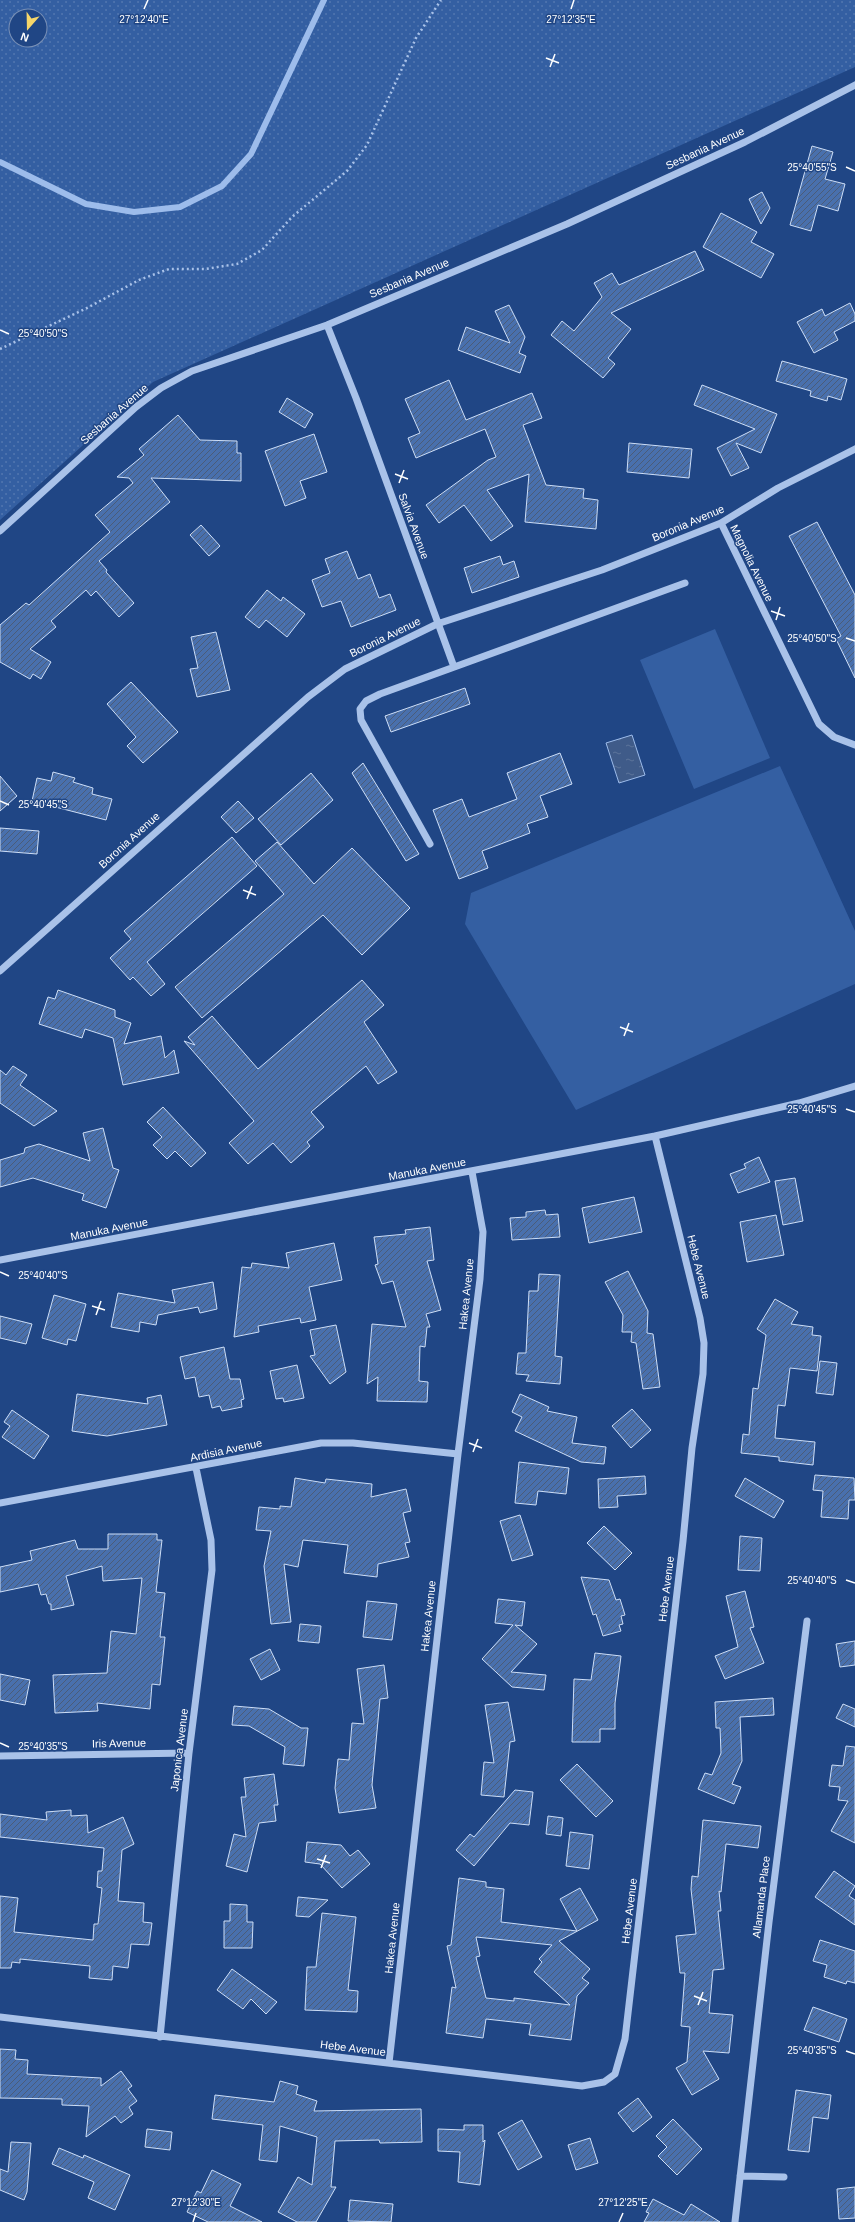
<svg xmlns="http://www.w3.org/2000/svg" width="855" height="2222" viewBox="0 0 855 2222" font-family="Arial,sans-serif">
	<defs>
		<pattern id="grass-dots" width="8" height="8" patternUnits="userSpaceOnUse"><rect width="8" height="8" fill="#345fa2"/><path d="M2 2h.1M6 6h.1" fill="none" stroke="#5277b0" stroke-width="1.8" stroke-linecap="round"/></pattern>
		<pattern id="water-ripples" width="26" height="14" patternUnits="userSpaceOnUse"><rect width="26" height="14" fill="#3f5b89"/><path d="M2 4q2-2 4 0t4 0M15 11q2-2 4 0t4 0" fill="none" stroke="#5c749b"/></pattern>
		<pattern id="building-hatch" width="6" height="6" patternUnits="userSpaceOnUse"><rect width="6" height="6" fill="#4970ad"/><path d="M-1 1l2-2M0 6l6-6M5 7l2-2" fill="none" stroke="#4b5c78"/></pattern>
	</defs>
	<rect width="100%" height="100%" fill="#204685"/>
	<path fill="url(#grass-dots)" fill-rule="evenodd" d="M0 0H855V67L153 382 0 520ZM16 16H40V40H16Z"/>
	<path fill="#345fa2" d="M715 629 770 758 694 789 640 660Z
		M780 766 855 931V984L576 1110 465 924 471 893Z"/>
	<path fill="url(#water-ripples)" stroke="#9dbceb" d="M632 735 645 775 619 783 606 743Z"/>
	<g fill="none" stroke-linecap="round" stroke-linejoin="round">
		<path stroke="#9dbceb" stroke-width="6" d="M0 162 86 204 134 212 180 207 222 186 251 154 324 0"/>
	</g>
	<path fill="url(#building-hatch)" stroke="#cddef7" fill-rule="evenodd" d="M812 146 833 152 825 179 845 184 838 211 818 205 811 231 790 225Z
		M762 192 770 208 761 224 749 199Z
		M721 213 757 232 751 242 774 254 761 278 703 247Z
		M695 251 704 270 611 313 631 329 608 358 615 364 603 378 551 335 562 321 574 331 602 297 594 283 612 273 619 285Z
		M850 303 855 314V321L834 332 838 340 814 353 797 322 822 309 825 316Z
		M509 305 525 337 519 353 526 356 520 373 458 350 466 327 510 343 495 311Z
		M782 361 847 379 841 400 828 396 827 401 810 396 811 391 776 381Z
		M449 380 466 420 532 393 542 418 523 425 546 485 584 489 583 498 598 500 596 529 525 522 529 474 487 490 513 526 491 541 464 505 439 523 426 505 488 460 496 457 485 429 416 458 408 438 420 433 405 399Z
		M702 385 777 414 761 453 736 443 749 468 731 476 717 448 755 429 694 405Z
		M287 398 313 414 305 428 279 412Z
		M178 415 200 440 237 441V453H241V481L151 478 170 502 99 561 107 570 106 572 134 603 119 617 96 591 91 596 86 590 51 621 56 627 30 649 51 662 41 679 33 674 30 679 0 662V625L26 603 29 605 110 532 95 515 133 483 129 478 117 477 144 455 139 449Z
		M314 434 327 472 300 481 306 498 285 506 265 451Z
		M629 443 692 449 689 478 627 472Z
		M817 522 855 595V678L836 639 841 636 789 536Z
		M201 525 220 546 209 556 190 535Z
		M347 551 358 579 370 574 379 598 390 594 396 610 351 627 341 601 322 607 312 580 330 573 325 559Z
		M500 556 503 565 514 561 519 577 472 593 464 568Z
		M267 590 281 601 283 597 305 614 287 637 266 620 259 628 245 617Z
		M216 632 230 690 197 697 190 669 198 668 191 637Z
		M131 682 178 732 143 763 127 746 136 737 107 704Z
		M465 688 470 704 391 732 385 716Z
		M560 753 572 784 540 796 548 817 527 824 530 833 482 851 488 868 459 879 433 810 462 799 469 817 517 799 507 773Z
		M363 763 419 854 406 861 352 773Z
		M53 772 75 778 73 782 93 788 92 794 112 799 106 820 32 801 37 778 51 781Z
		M311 773 333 800 281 845 258 819Z
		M0 776 17 796 0 811Z
		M238 801 254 818 236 833 221 817Z
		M0 828 39 831 37 854 0 851Z
		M232 837 257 866 147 962 165 984 151 996 133 977 130 980 110 958 131 939 124 931Z
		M277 842 314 884 352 848 410 908 362 955 323 915 202 1018 175 987 284 894 255 861Z
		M362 980 384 1005 364 1022 397 1072 378 1084 366 1066 311 1112 324 1127 307 1142 310 1146 291 1163 273 1143 248 1164 229 1143 254 1121 184 1041 195 1045 188 1037 212 1016 258 1069Z
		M58 990 115 1010V1017L131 1023 124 1044 161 1036 165 1058 174 1050 179 1073 123 1085 113 1038 85 1029 82 1038 39 1024 48 997 55 999Z
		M13 1066 27 1075 20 1085 57 1111 34 1126 0 1103V1070L6 1075Z
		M163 1107 206 1153 191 1167 175 1151 167 1159 153 1145 162 1137 147 1122Z
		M103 1128 113 1168 119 1170 106 1208 82 1200 84 1194 33 1178 0 1187V1160L24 1153 25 1148 39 1144 90 1161 83 1133Z
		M759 1157 770 1182 738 1193 730 1174 746 1168 744 1164Z
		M795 1178 803 1221 783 1225 775 1181Z
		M634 1197 642 1232 589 1243 582 1208Z
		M545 1210 546 1215 558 1214 560 1237 512 1240 510 1218 526 1217V1212Z
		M776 1215 784 1255 747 1262 740 1222Z
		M430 1227 434 1260 427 1261 441 1310 426 1314 430 1327H427L425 1347 420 1346 419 1381 428 1382 427 1402 377 1401 378 1377 367 1384 372 1324 406 1327 393 1281 382 1284 375 1265 378 1264 374 1237 406 1234 405 1230Z
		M334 1243 342 1280 309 1287 316 1320 301 1323 300 1318 258 1326 259 1332 234 1337 242 1267 251 1268 252 1263 289 1268 286 1253Z
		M628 1271 648 1311 647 1333 653 1334 660 1387 643 1389 636 1343 631 1342 632 1332H622L623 1315 605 1282Z
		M539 1274 560 1275 555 1356 562 1357 560 1384 526 1381 529 1375 516 1374 518 1353H526L529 1291H538Z
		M213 1282 217 1309 200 1313 198 1307 158 1315 156 1325 140 1322 139 1332 111 1327 118 1293 175 1303 172 1290Z
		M54 1295 86 1304 76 1341 68 1339 67 1345 42 1338Z
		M775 1299 798 1312 791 1324 813 1327 812 1335 821 1336 817 1371 790 1368 785 1406 778 1405 775 1438 815 1442 813 1465 779 1461V1457L741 1453 743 1434 749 1435 753 1388 758 1389 766 1335 757 1329Z
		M0 1316 32 1324 26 1344 0 1338Z
		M336 1325 346 1372 330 1384 310 1356 315 1355 310 1330Z
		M224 1347 230 1379H240L244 1399 241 1400 242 1407 222 1411 220 1406 212 1408 209 1395 199 1397 195 1377 185 1379 180 1357Z
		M820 1361 837 1363 833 1395 816 1393Z
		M297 1365 304 1398 284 1402 283 1398 276 1399 270 1371Z
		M77 1394 148 1404 147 1398 161 1395 167 1425 107 1436 72 1431Z
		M520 1394 549 1407 547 1411 577 1417 572 1443 606 1447 604 1464 581 1462 515 1431 522 1417 512 1412Z
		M632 1409 651 1430 631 1448 612 1426Z
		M12 1410 49 1436 34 1459 2 1437 10 1426 4 1422Z
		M519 1462 569 1468 566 1494 538 1491 536 1505 515 1503Z
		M815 1475 854 1478 855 1500H849L848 1519 821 1517 823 1491 813 1490Z
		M645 1476 646 1494 617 1496 618 1507 599 1508 598 1479Z
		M295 1478 325 1483 326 1479 372 1484 371 1497 406 1489 411 1511 403 1513 410 1542 405 1543 409 1557 378 1564 377 1577 344 1573 348 1545 303 1540 298 1567 284 1564 291 1622 271 1624 264 1566 271 1531 256 1530 259 1507 280 1509V1506L291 1507Z
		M745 1478 784 1501 774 1518 735 1496Z
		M520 1515 533 1555 512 1561 500 1521Z
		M604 1526 632 1553 615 1570 587 1543Z
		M108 1534H157V1540H162L156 1592 165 1593 160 1637H165L160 1685 152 1684 150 1709 97 1703 98 1711 55 1713 53 1675 107 1673 111 1631 136 1634 142 1578 103 1581 102 1566 66 1576 74 1605 51 1610V1604H49L46 1594 41 1595 38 1584 0 1592V1567L32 1560 30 1551 75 1540 78 1549H108Z
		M740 1536 762 1538 760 1571 738 1570Z
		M581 1577 609 1580 616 1600 620 1599 625 1615 621 1616 623 1624 619 1625 621 1631 603 1636 596 1614 593 1615Z
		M745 1591 754 1627 750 1628 764 1663 725 1679 715 1656 738 1647 726 1596Z
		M498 1599 525 1602 522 1626 515 1625 537 1644 511 1672 546 1675 544 1690 512 1687 482 1659 513 1625 495 1623Z
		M367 1601 397 1604 392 1640 363 1637Z
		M300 1624 321 1626 319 1643 298 1641Z
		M855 1641V1665L840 1667 836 1644Z
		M270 1649 280 1670 261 1680 250 1659Z
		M595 1653 621 1656 615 1703V1729H600V1742H572L574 1679 591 1680Z
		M384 1665 388 1698 380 1699 372 1785 376 1808 339 1813 335 1788 338 1759 349 1760 352 1723 364 1724 357 1669Z
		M0 1674 30 1680 25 1705 0 1700Z
		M773 1698 774 1715 740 1717 742 1761 732 1784 741 1787 734 1804 698 1789 705 1773 712 1775 721 1753 720 1728H716L715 1702Z
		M508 1702 515 1741 510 1742 504 1797 481 1795 484 1762 494 1763 485 1705Z
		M843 1704 855 1709V1727L836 1718Z
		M234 1706 269 1709 301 1728H308L304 1766 283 1764 285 1747 249 1726 232 1725Z
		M846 1746 855 1747V1843L831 1831 848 1801 838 1800 840 1787 829 1786 832 1765 843 1766Z
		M577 1764 613 1801 596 1817 560 1780Z
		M274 1774 278 1805H274L276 1821 259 1823 247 1872 226 1866 234 1834 246 1837 241 1797H246L244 1778Z
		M515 1790 533 1792 529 1825 510 1823 474 1866 456 1850 470 1834 474 1837Z
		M71 1810V1816L87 1815 88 1833 123 1817 134 1844 122 1850 118 1901 144 1903 143 1922 152 1923 149 1945 131 1944 128 1968 113 1966 112 1980 89 1978 90 1966 20 1959V1963L12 1962 11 1968H0V1896L18 1898 14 1932 93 1940 94 1924H98L102 1888 97 1887 98 1871H102L104 1848 0 1837V1814L47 1820 46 1812Z
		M548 1816 563 1818 561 1836 546 1834Z
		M703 1820 761 1826 758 1848 726 1844 721 1892 719 1891 721 1911H718L724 1969 713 1970 709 2013 733 2015 729 2053 703 2051 719 2079 692 2095 676 2068 687 2062 690 2027 681 2026 685 1973H680L676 1936 696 1934 691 1889 692 1876 698 1877Z
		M570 1832 593 1835 589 1869 566 1866Z
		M307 1842 341 1845 350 1856 358 1850 370 1864 342 1888 320 1864 305 1862Z
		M834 1871 855 1886 849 1896 855 1900V1925L815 1897Z
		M459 1878 486 1882V1887L504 1889 501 1922 577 1931 560 1899 580 1888 598 1920 559 1941 590 1969 582 1978 589 1983 577 1996 571 2040 529 2035 531 2024 486 2019 483 2038 446 2033 452 1987 456 1988 447 1946 451 1945ZM476 1937 552 1945 539 1959 542 1962 534 1972 570 2005 514 1998V2001L486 1998 476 1957 480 1956Z
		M298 1897 328 1900 309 1917 296 1916Z
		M230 1904 247 1905V1922H253L252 1948H224V1921H230Z
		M322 1913 356 1917 348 1990 358 1991 357 2012 305 2010 307 1967H316Z
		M820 1940 855 1951V1983L847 1981 846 1984 824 1977 827 1965 813 1961Z
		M232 1969 277 2002 266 2014 251 1999 243 2009 217 1990Z
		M813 2007 847 2019 839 2042 804 2030Z
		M0 2049 16 2050 15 2059 28 2060 27 2074 101 2078V2086L121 2071 132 2086 128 2089 137 2101 129 2107 133 2114 121 2123 115 2116 86 2137 89 2106 62 2105V2099L0 2098Z
		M280 2081 298 2086 296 2094 317 2101 314 2111 421 2109 422 2142 380 2143 379 2140 335 2141 331 2187H336L316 2222H297L278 2212 298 2177 312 2185 317 2137 280 2126 277 2162 259 2160 263 2125 212 2119 215 2095 274 2102Z
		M796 2090 831 2095 828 2119 813 2117 809 2152 788 2150Z
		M638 2098 652 2117 633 2132 618 2113Z
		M673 2119 702 2149 677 2175 658 2156 667 2147 656 2136Z
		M522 2120 542 2157 518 2170 498 2133Z
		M464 2125H483V2142L485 2140 480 2185 458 2182 460 2152 438 2151V2129L464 2130Z
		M147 2129 172 2132 170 2150 145 2147Z
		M590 2138 598 2163 576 2170 568 2145Z
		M11 2142 31 2143 27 2192 24 2200 0 2190V2169L8 2172Z
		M59 2148 83 2158 84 2155 130 2175 115 2210 88 2198 94 2182 52 2164Z
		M212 2170 241 2184 230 2206 262 2222H208L187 2212 197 2191 201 2193Z
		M855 2187V2218L839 2219 837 2189Z
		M653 2199 684 2215 691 2204 720 2222H644L649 2213 646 2212Z
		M350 2200 393 2204 391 2222 348 2221Z"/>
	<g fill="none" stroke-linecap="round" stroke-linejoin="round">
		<path stroke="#a9c2e9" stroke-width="2.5" stroke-dasharray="2 3" stroke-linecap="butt" d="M0 349 87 308 139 280 169 269H205L237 264 262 250 292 217 347 171 367 145 416 38 441 0"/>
		<path stroke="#a9c2e9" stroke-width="7" d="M327 325 356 398 454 667
			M721 523 819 724 834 737 855 745
			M0 531 136 407 161 388 192 371 327 325 567 224 745 142 855 85
			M430 844 361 720 360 709 366 701 380 694 685 583
			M0 971 308 697 345 669 437 624 602 570 721 523 778 488 855 449
			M0 1260 655 1136 799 1103 855 1086
			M0 1503 321 1443H353L458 1454
			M0 1756 189 1753
			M0 2017 582 2086 604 2082 615 2074 625 2039 683 1541 692 1448 703 1374 704 1343 700 1318 655 1136
			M160 2037 189 1753 212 1570 211 1540 196 1468
			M389 2063 458 1454 480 1279 483 1232 472 1172
			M740 2176 784 2177
			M735 2222 769 1922 807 1621"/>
	</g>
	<path fill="none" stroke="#fff" stroke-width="1.5" d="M144 9 148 0M571 9 574 0M546 58 559 63M550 67 555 54M846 167 855 171M0 330 9 334M395 474 408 479M399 483 404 470M771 611 785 616M776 620 780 607M846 638 855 641M0 801 9 805M243 890 256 895M247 899 252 886M620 1027 633 1032M624 1036 629 1023M846 1109 855 1112M0 1272 9 1276M92 1306 105 1310M96 1315 101 1301M469 1443 482 1448M473 1452 478 1439M846 1580 855 1583M0 1743 9 1747M317 1859 330 1863M321 1868 326 1855M694 1996 707 2001M698 2005 703 1992M846 2051 855 2054M193 2222 196 2213M619 2222 623 2213"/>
	<g text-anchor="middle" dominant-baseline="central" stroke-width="3" stroke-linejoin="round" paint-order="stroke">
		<g font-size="11" fill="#fff" stroke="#204685">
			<text transform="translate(705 148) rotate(-25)">Sesbania Avenue</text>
			<text transform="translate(409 278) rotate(-23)">Sesbania Avenue</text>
			<text transform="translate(114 414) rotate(-41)">Sesbania Avenue</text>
			<text transform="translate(688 523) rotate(-23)">Boronia Avenue</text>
			<text transform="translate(414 526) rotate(70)">Salvia Avenue</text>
			<text transform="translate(752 563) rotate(64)">Magnolia Avenue</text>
			<text transform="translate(385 637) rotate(-26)">Boronia Avenue</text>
			<text transform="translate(129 840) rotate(-42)">Boronia Avenue</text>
			<text transform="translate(427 1169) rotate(-11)">Manuka Avenue</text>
			<text transform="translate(109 1229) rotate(-11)">Manuka Avenue</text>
			<text transform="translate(699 1267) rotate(76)">Hebe Avenue</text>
			<text transform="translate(466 1294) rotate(-84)">Hakea Avenue</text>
			<text transform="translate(226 1450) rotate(-12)">Ardisia Avenue</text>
			<text transform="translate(666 1589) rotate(-83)">Hebe Avenue</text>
			<text transform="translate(428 1616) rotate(-84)">Hakea Avenue</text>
			<text transform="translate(119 1743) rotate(-1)">Iris Avenue</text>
			<text transform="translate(179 1750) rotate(-83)">Japonica Avenue</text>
			<text transform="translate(761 1897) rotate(-83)">Allamanda Place</text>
			<text transform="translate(629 1911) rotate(-83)">Hebe Avenue</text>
			<text transform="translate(392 1938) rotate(-84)">Hakea Avenue</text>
			<text transform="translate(353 2048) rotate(7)">Hebe Avenue</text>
		</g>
	</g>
	<g font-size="10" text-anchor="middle" fill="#fff" stroke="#204685" stroke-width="3" stroke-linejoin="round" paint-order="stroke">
		<text x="144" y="23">27°12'40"E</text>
		<text x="571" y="23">27°12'35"E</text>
		<text x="812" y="171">25°40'55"S</text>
		<text x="43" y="337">25°40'50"S</text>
		<text x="812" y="642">25°40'50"S</text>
		<text x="43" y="808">25°40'45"S</text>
		<text x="812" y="1113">25°40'45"S</text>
		<text x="43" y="1279">25°40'40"S</text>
		<text x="812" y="1584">25°40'40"S</text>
		<text x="43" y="1750">25°40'35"S</text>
		<text x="812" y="2054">25°40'35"S</text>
		<text x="196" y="2206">27°12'30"E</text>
		<text x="623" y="2206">27°12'25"E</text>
	</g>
	<g transform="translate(28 28) rotate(200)"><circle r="19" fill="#204685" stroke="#7990b6"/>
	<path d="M0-3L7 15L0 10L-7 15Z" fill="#f6d66a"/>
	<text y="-6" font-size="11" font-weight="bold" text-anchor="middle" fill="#ffffff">N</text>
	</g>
</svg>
